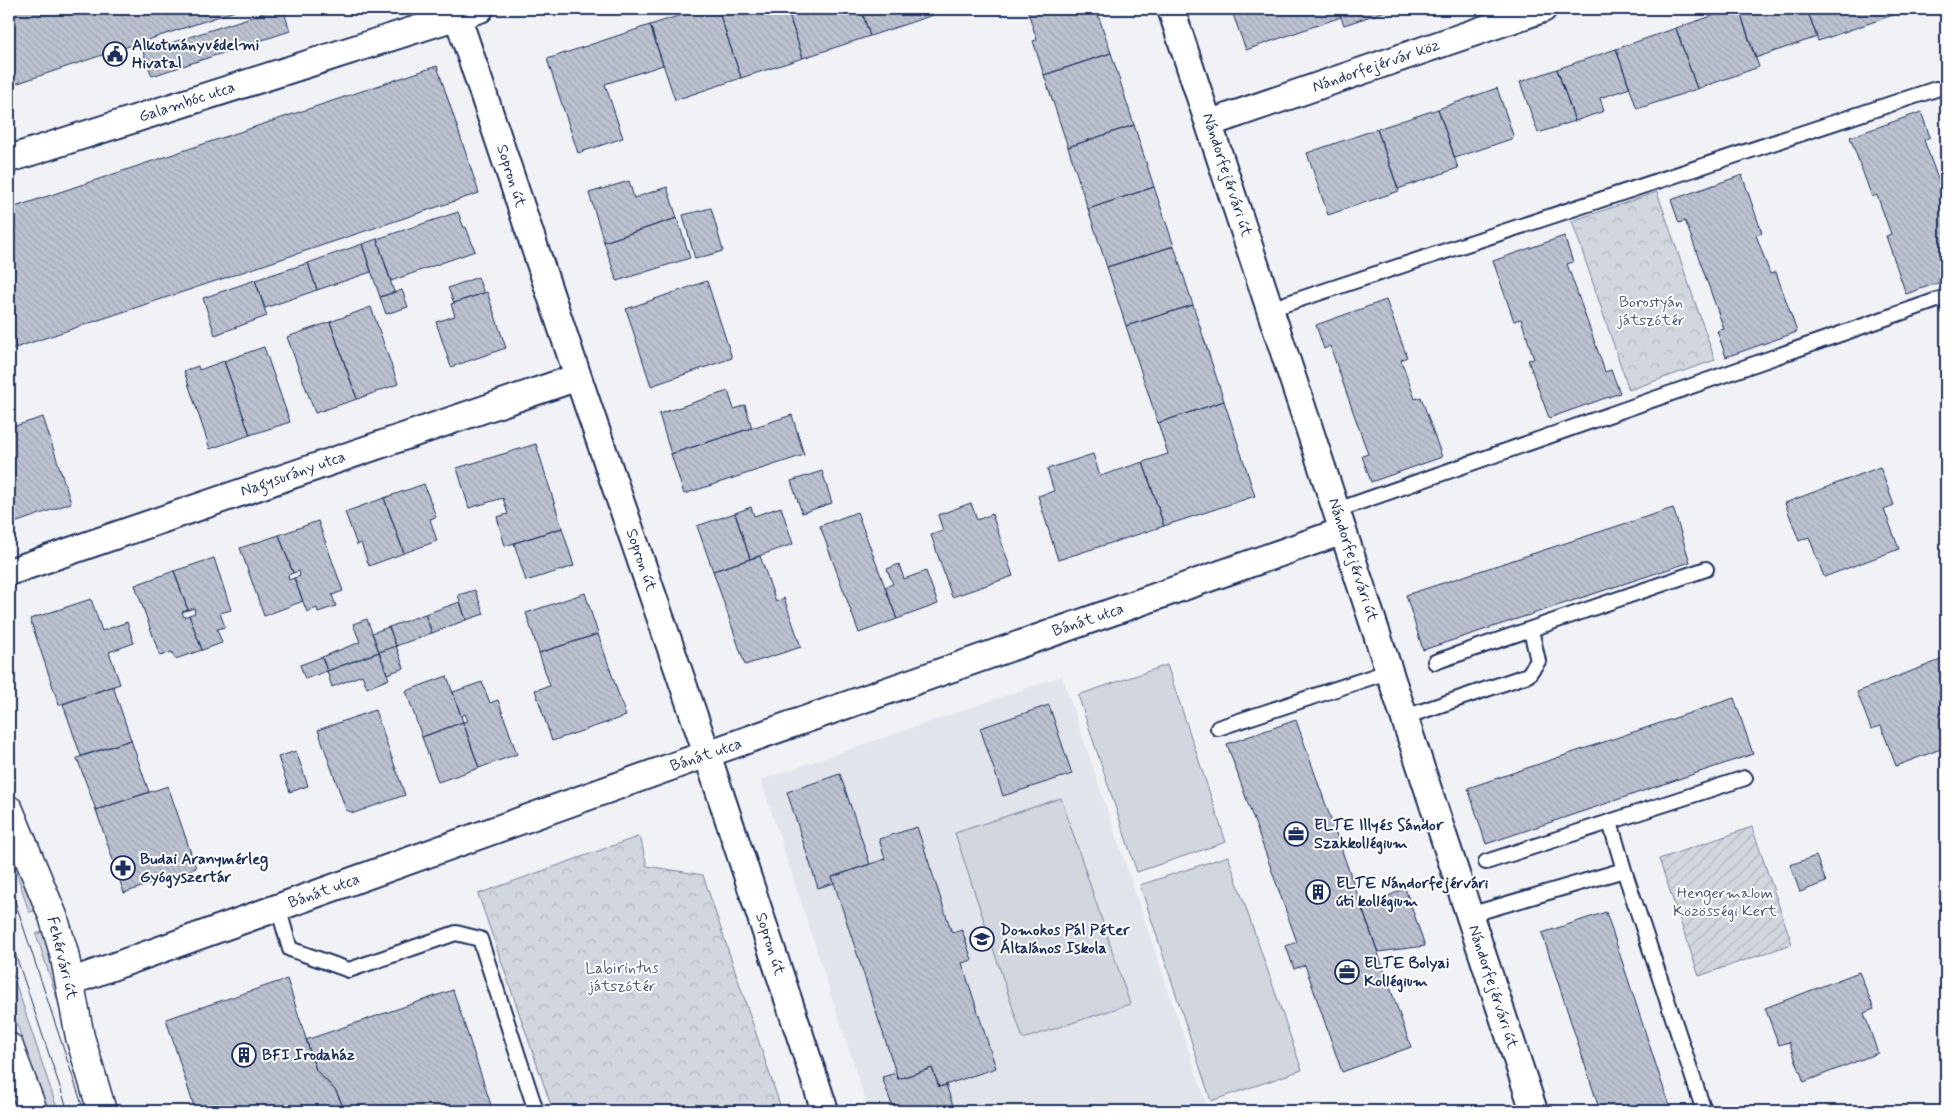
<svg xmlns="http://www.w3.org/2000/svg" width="1955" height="1120" viewBox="0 0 1955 1120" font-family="Mynerve,sans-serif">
	<defs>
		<pattern id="park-crowns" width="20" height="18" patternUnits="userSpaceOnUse" patternTransform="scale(1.25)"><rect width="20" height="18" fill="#d2d6df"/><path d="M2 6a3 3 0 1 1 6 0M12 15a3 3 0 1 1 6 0" fill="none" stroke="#b4b8c2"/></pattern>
		<pattern id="garden-furrows" width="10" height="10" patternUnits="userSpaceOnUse" patternTransform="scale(1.25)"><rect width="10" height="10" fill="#d2d6df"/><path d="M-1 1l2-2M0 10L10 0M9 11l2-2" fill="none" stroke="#b4b8c2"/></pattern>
		<pattern id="building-back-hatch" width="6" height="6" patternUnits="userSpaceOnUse" patternTransform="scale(1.25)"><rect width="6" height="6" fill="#bcc2d0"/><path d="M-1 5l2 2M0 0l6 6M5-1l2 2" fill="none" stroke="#a1a7b5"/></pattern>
	</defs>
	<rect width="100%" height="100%" fill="#f1f2f5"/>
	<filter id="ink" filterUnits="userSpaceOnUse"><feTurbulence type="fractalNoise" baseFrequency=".02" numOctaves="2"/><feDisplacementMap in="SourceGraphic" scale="10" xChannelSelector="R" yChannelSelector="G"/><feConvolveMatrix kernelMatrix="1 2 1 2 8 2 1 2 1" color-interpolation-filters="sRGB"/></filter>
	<g filter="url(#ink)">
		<path fill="#e1e4ea" d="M1062 676 1209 1111H869L761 780Z"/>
		<path fill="#d2d6df" stroke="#76829e" d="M1167 665 1226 842 1137 872 1078 695Z
			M1061 798 1130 1004 1023 1039 955 833Z
			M9 836 39 910 29 912 9 850Z
			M1228 856 1302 1070 1211 1101 1140 885Z
			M46 931 65 1005 60 1007 36 934Z
			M9 963 58 1111H46L9 1000Z"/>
		<path fill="url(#park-crowns)" stroke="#76829e" d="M1657 192 1715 360 1629 390 1572 221Z
			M640 836 647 866 703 875 782 1111H553L478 894Z"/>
		<path fill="url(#garden-furrows)" stroke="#76829e" d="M1752 827 1792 944 1699 976 1659 859Z"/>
		<path fill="url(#building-back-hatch)" stroke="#1b2f5e" d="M9 9H241L9 86Z
			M276 9H283L290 31 152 76 143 52Z
			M700 9H718L741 78 675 100 650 25Z
			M718 9H787L803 58 741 78Z
			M787 9H861L870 36 803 58Z
			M861 9H931L933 15 870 36Z
			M1027 9H1096L1111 53 1044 75 1033 41 1037 40Z
			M1231 9H1338L1341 17 1246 50Z
			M1338 9H1392L1344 25Z
			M1733 9H1739L1759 67 1697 89 1676 28Z
			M1739 9H1807L1817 37 1755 58Z
			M1807 9H1894L1896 14 1818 41Z
			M650 25 663 65 605 84 623 138 578 153 547 59Z
			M1676 28 1697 89 1637 109 1616 49Z
			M1616 49 1630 88 1600 98 1604 111 1575 121 1557 69Z
			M1111 53 1134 125 1068 147 1044 75Z
			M437 66 479 193 9 350V209Z
			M1557 69 1575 121 1538 133 1520 82Z
			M1497 88 1514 138 1455 158 1438 109Z
			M1438 109 1458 168 1398 189 1377 129Z
			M1921 112 1930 137 1924 140 1946 202V280L1906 294 1886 236 1891 234 1877 195 1872 197 1850 137Z
			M1134 125 1154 187 1088 209 1068 147Z
			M1377 129 1399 191 1328 215 1307 153Z
			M1742 175 1762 233 1756 235 1770 274 1776 272 1797 332 1726 357 1717 331 1724 329 1688 228 1685 221 1679 223 1671 200Z
			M629 181 634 198 667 187 677 218 604 242 589 193Z
			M1154 187 1174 246 1107 267 1088 209Z
			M711 208 723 251 695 259 683 215Z
			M458 212 464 228 466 227 475 251 391 281 377 239Z
			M677 218 690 258 617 281 604 242Z
			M1564 236 1573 262 1567 264 1602 363 1605 372 1611 370 1620 393 1549 418 1528 360 1534 359 1521 319 1514 321 1493 261Z
			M377 239 394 292 380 297 362 244Z
			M362 244 371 272 317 290 308 263Z
			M1174 246 1193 305 1126 326 1107 267Z
			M308 263 317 290 265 308 255 280Z
			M478 277 484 293 454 303 448 288Z
			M255 280 267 316 215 335 203 298Z
			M707 281 732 358 651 386 626 309Z
			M402 290 408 307 386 314 380 297Z
			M487 292 506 348 451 367 436 322 455 316 451 304Z
			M1386 300 1407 357 1401 360 1415 399 1421 397 1442 457 1371 482 1362 456 1368 454 1330 346 1324 349 1316 325Z
			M1193 305 1224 401 1158 423 1126 326Z
			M371 307 398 384 357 399 330 322Z
			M330 322 357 399 315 413 287 337Z
			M264 347 290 422 250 435 224 361Z
			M224 361 250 435 210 449 184 371 198 366 199 370Z
			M728 391 734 409 745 405 752 428 671 454 659 414Z
			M1224 401 1255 496 1164 526 1143 462 1168 454 1158 423Z
			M792 415 804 455 684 494 671 454Z
			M43 417 71 503 9 525V428Z
			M536 444 562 528 505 546 497 517 508 514 503 498 469 508 457 468Z
			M1093 454 1100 476 1143 462 1164 526 1058 560 1038 496 1054 491 1047 469Z
			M1880 467 1894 505 1884 509 1899 549 1824 577 1809 537 1799 541 1785 503Z
			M822 471 832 503 802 513 791 481Z
			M424 484 436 517 430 519 437 541 404 553 384 498Z
			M384 498 404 553 369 566 361 543 357 545 345 512Z
			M971 503 977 520 992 514 1013 576 952 597 931 535 943 531 938 515Z
			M751 507 754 516 781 507 793 544 750 559 735 513Z
			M1673 508 1690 562 1423 650 1406 595Z
			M857 512 897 619 859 633 820 526Z
			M735 513 750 559 713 571 697 526Z
			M318 521 343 591 332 595 336 606 318 612 317 608 307 612 294 578 300 576 299 571 293 573 279 535Z
			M562 528 574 566 526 581 514 543Z
			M279 535 293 573 288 575 289 580 294 578 303 601 264 616 240 548Z
			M760 556 776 602 784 598 801 647 745 665 713 571Z
			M214 558 231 610 220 613 225 627 217 629 222 643 202 650 189 615 195 613 194 608 188 610 174 571Z
			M899 564 904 579 926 571 938 604 897 619 885 587 893 584 887 569Z
			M174 571 188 610 182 612 184 617 189 615 202 650 175 659 172 652 160 656 135 585Z
			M475 590 484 614 466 620 458 595Z
			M585 593 598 634 539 653 526 613Z
			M91 599 102 631 127 622 134 643 109 652 120 684 59 705 30 619Z
			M460 602 466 620 432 633 425 614Z
			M425 614 432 633 396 646 389 627Z
			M367 619 379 652 327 671 322 657 360 642 353 624Z
			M389 627 396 646 379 652 372 633Z
			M598 634 626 716 552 741 535 690 550 686 539 653Z
			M396 646 404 668 387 674 379 652Z
			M379 652 389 679 367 688 362 675 332 687 327 671Z
			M322 657 327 671 305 679 300 665Z
			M1946 658V747L1896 766 1881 726 1871 729 1857 692Z
			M447 676 463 722 422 737 406 691Z
			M482 682 490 703 498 700 517 754 479 768 463 722 468 721 465 714 461 716 453 692Z
			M113 686 131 740 81 756 63 704Z
			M1734 698 1753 754 1486 844 1468 788Z
			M1049 705 1072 774 1003 796 980 728Z
			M375 710 405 795 354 813 346 810 318 730Z
			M1296 720 1411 1047 1342 1072 1305 965 1294 969 1286 946 1297 942 1227 744Z
			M463 722 479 768 438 782 422 737Z
			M131 740 149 792 96 810 77 758Z
			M296 751 308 786 290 792 278 757Z
			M840 774 870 864 832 877 834 883 818 888 787 792Z
			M168 786 196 868 124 893 96 810Z
			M917 827 952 933 962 930 972 960 962 963 996 1068 939 1087 932 1068 898 1079 832 877 885 859 879 839Z
			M1816 856 1826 882 1800 892 1790 865Z
			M1405 888 1425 946 1378 952 1362 909Z
			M1606 912 1671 1111H1600L1585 1065 1542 933Z
			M1859 972 1874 1009 1864 1013 1878 1053 1804 1082 1789 1042 1779 1045 1765 1008Z
			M287 979 316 1070 336 1091 345 1111H193L194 1107 166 1019Z
			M453 990 493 1111H345L336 1091 316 1070 306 1040Z
			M932 1068 939 1087 946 1085 955 1111H894L882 1077 896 1073 898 1079Z"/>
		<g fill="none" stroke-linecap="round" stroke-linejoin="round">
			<g stroke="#1b2f5e" stroke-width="18">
				<path id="lane" d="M1270 309 1936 89
					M1337 510 1946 297
					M1435 662 1706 569
					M1405 717 1528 675 1538 661 1531 630
					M1218 728 1390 671
					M1610 822 1624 870
					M1486 862 1745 778
					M278 907 290 949 349 970 456 933 480 939 536 1111
					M1469 915 1624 870 1704 1111"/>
			</g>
			<g stroke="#1b2f5e" stroke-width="30">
				<path id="street" d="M455 9 578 377 707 754 825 1111
					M1171 9 1534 1111
					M1210 123 1543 9
					M9 159 480 9
					M9 572 578 377
					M70 982 707 754 1343 531"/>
			</g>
			<g stroke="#1b2f5e" stroke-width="31">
				<path id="secondary" d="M9 810 53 916 64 953 80 1037 102 1111
					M9 1047 33 1111"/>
			</g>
			<use href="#lane" stroke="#fff" stroke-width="14"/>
			<use href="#street" stroke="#fff" stroke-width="26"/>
			<use href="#secondary" stroke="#fff" stroke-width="28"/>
			<path stroke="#1b2f5e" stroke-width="1" d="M9 883 84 1111
				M9 935 68 1111"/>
		</g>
	</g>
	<defs>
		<g id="civic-ring" transform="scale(1.25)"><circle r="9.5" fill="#fff" stroke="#1b2f5e" stroke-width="1.5"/><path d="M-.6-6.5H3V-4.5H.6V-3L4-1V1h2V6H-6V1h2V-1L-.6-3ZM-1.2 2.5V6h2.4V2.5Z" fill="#1b2f5e"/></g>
		<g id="office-ring" transform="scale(1.25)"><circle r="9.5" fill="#fff" stroke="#1b2f5e" stroke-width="1.5"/><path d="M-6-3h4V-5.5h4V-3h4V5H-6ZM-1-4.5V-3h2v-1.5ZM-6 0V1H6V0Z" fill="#1b2f5e"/></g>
		<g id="pharmacy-ring" transform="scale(1.25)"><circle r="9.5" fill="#fff" stroke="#1b2f5e" stroke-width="1.5"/><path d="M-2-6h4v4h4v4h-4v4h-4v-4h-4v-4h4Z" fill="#1b2f5e"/></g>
		<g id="building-ring" transform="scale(1.25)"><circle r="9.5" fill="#fff" stroke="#1b2f5e" stroke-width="1.5"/><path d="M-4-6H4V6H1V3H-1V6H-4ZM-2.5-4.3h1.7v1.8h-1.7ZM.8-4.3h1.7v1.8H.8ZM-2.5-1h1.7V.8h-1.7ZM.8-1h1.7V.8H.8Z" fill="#1b2f5e"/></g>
		<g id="school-ring" transform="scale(1.25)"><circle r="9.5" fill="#fff" stroke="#1b2f5e" stroke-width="1.5"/><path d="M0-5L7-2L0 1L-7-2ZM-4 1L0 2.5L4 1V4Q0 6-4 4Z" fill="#1b2f5e"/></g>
	</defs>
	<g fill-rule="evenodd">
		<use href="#civic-ring" x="115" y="54"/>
		<use href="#office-ring" x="1296" y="834"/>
		<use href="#pharmacy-ring" x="123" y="868"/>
		<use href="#building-ring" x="1318" y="892"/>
		<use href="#school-ring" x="982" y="939"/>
		<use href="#office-ring" x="1347" y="972"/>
		<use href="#building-ring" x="244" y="1055"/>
	</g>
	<g text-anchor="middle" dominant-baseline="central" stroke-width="4" stroke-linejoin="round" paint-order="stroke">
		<g font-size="16" font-weight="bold" fill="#1b2f5e" stroke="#fff" text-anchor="start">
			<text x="132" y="45">Alkotmányvédelmi<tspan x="132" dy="18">Hivatal</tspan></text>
			<text x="1314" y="825">ELTE Illyés Sándor<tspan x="1314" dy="18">Szakkollégium</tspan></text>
			<text x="140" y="859">Budai Aranymérleg<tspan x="140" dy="18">Gyógyszertár</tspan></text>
			<text x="1336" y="883">ELTE Nándorfejérvári<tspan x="1336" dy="18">úti kollégium</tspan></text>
			<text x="1000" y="930">Domokos Pál Péter<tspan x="1000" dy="18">Általános Iskola</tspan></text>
			<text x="1364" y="963">ELTE Bolyai<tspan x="1364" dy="18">Kollégium</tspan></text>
			<text x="262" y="1055">BFI Irodaház</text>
		</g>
		<g font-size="16" fill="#1b2f5e" stroke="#fff">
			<text transform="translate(1376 66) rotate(-19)">Nándorfejérvár köz</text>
			<text transform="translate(187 102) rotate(-18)">Galambóc utca</text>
			<text transform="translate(1227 175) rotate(72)">Nándorfejérvári út</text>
			<text transform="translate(511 176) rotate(72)">Sopron út</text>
			<text transform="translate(293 474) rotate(-19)">Nagysurány utca</text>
			<text transform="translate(641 560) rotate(71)">Sopron út</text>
			<text transform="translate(1353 560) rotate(72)">Nándorfejérvári út</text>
			<text transform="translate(1088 620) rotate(-19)">Bánát utca</text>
			<text transform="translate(706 755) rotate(-19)">Bánát utca</text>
			<text transform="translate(324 891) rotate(-20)">Bánát utca</text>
			<text transform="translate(770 944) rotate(72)">Sopron út</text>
			<text transform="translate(62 958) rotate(76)">Fehérvári út</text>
			<text transform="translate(1493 987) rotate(72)">Nándorfejérvári út</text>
		</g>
		<g font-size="16" fill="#49597e" stroke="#fff">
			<text x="1651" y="302">Borostyán<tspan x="1651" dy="18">játszótér</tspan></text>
			<text x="1725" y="893">Hengermalom<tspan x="1725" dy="18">Közösségi Kert</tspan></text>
			<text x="622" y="968">Labirintus<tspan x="622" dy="18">játszótér</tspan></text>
		</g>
	</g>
	<rect width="1955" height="1120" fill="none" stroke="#fff" stroke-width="30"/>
	<rect x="15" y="15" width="1925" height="1090" fill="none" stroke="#1b2f5e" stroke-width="2" filter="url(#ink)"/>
</svg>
